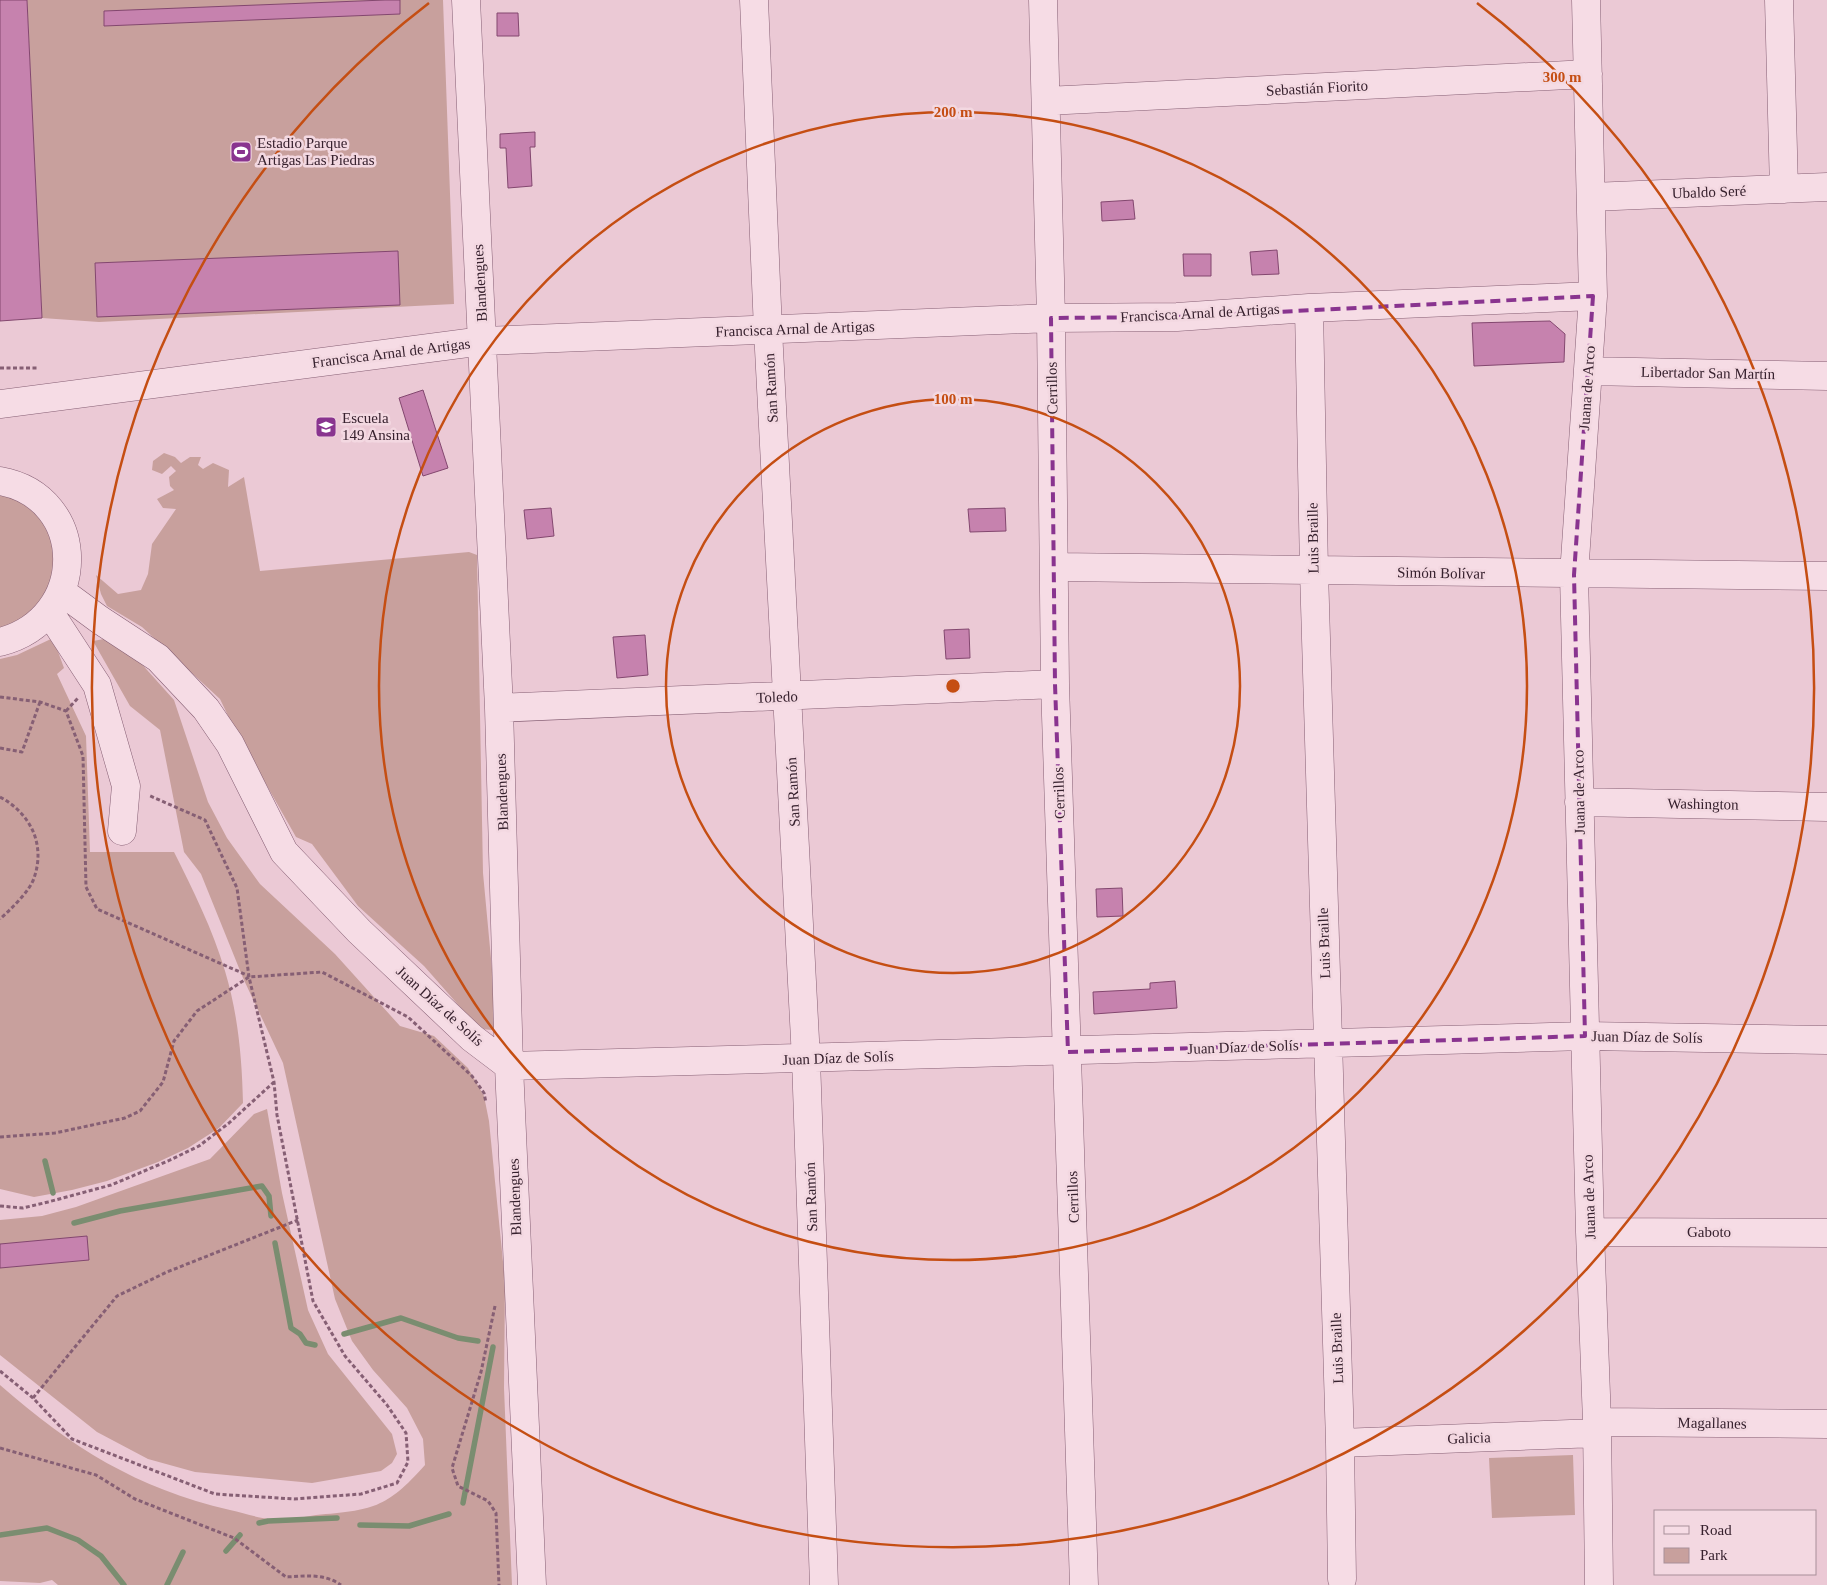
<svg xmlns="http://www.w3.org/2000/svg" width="1827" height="1585" viewBox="0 0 1827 1585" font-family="Georgia,serif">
	<rect width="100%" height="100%" fill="#ebc9d5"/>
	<path fill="#c8a09d" d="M27 0H443L454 304 99 322 42 318Z
		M164 453 175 457 181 463 190 457H201L198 465 203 469 213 463 229 470 228 487 244 477 260 571 469 552 477 555 483 873 497 1023 492 1030 482 1029 476 1025 424 966 358 906 312 844 296 837 233 726 220 699 142 627 107 606 101 594 96 575 118 594 141 590 148 574 152 544 176 509 163 508 157 499 174 490 170 486 169 477 176 471 171 466 162 474 152 470 153 461Z
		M0 488 40 516 57 551 49 601 0 633Z
		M53 638 64 668 57 674 86 736 90 852H174C193 890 213 930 225 971 238 1014 242 1058 243 1103L219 1128 188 1148 158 1162 107 1181 72 1190 34 1197 0 1189V659L17 655Z
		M104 639 130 651 174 700 208 802 227 838 260 884 335 954 400 1026 434 1036 468 1068 484 1096 489 1121 505 1282 504 1388 512 1585H58L52 1580 40 1583 0 1581V1385C72 1448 136 1488 230 1510 244 1513 257 1518 271 1519 285 1521 302 1517 316 1515 372 1510 386 1509 425 1465L423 1439 407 1408 373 1370 352 1341 335 1299 283 1063 243 978 201 874 184 852 160 730 130 706 93 641Z
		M267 1109 282 1193 308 1310 328 1354 392 1434 397 1454 392 1463 381 1471 312 1483 195 1472 148 1459 97 1432 0 1355V1220L42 1216 76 1207 210 1159 254 1114Z
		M1573 1455 1575 1515 1492 1518 1489 1458Z"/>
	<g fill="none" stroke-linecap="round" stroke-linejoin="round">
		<path stroke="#7a8d70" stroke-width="5.5" d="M45 1161 53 1193
			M74 1223 120 1211 262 1186 269 1196 271 1216
			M275 1243 291 1328 300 1334 306 1343 315 1345
			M344 1334 401 1318 458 1338 478 1341
			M463 1503 493 1347
			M259 1523 268 1521 337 1518
			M360 1525 409 1526 449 1514
			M0 1535 47 1528 78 1540 101 1556 124 1585
			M226 1551 240 1535
			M167 1585 183 1552"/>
	</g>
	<path fill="#c682ae" stroke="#83476f" d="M0 0H27L42 318 0 321Z
		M385 0H400V14L104 26V11Z
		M497 13H518L519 36H497Z
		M535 132V147H530L532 186 508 188 506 148H500V134Z
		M1133 200 1135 219 1102 221 1101 202Z
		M1277 250 1279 274 1252 275 1250 252Z
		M398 251 400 305 97 317 95 263Z
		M1183 254H1211V276H1184Z
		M1550 321 1565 334 1564 362 1474 366 1472 323Z
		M423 390 448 468 423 476 399 398Z
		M551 508 554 536 527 539 524 510Z
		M1005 508 1006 531 970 532 968 509Z
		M969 629 970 658 946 659 944 630Z
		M645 635 648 675 617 678 613 637Z
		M1122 888 1123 916 1097 917 1096 889Z
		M1175 981 1177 1008 1094 1014 1093 992 1150 989V983Z
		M87 1236 89 1260 0 1268V1244Z"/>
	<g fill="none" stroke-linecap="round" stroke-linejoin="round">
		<g stroke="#865f74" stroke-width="29">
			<path id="minor" d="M466 0 499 708 509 1066 532 1585
				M754 0 768 330 806 1059 824 1585
				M1043 0 1051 318 1055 684 1084 1585
				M1586 0 1593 296 1574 575 1590 1232 1597 1422 1599 1585
				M1779 0 1784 189
				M1046 101 1588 74
				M1592 197 1827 187
				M1309 308 1314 571 1340 1443 1342 1579
				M1588 371 1827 376
				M0 404 483 341 1051 318 1177 317 1309 308 1593 296
				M0 481C89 497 90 619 0 642
				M1055 567 1827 576
				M62 592 100 620 158 658 206 709 230 744 284 852 359 931 472 1038 509 1066 1585 1036 1827 1040
				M50 613 97 685 126 786 122 831
				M499 708 1055 684
				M1579 802 1827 807
				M1590 1232 1827 1233
				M1597 1422 1827 1424
				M1340 1443 1597 1433"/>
		</g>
		<path stroke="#865f74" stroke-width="3" stroke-dasharray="4 2.5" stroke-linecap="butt" d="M0 368H37
			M0 697 40 702 66 711 83 756 86 887 97 909 249 976
			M66 711 78 698
			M0 748 22 752 40 702
			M0 797C30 813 46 844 34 878 30 891 10 910 0 919
			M0 1137 55 1133 125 1118 140 1111 163 1082 174 1041 197 1011 249 977 322 972 408 1017 472 1076 484 1093 486 1103
			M0 1206 23 1208 48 1202 111 1185 168 1161 199 1146 229 1123 274 1082
			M495 1306 481 1372 452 1468 458 1486 488 1501 496 1513 499 1585
			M0 1371 33 1398 72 1439 215 1494 294 1499 361 1494 397 1483 408 1462 406 1433 387 1405 345 1356 313 1301 277 1115 274 1082 249 977 237 888 205 820 148 795
			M33 1398 117 1296 167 1272 298 1220
			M0 1448 96 1475 135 1499 234 1538 286 1577C305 1576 324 1573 341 1585"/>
		<use href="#minor" stroke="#f6dce5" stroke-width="28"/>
	</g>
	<path fill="none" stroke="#89348f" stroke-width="4" stroke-dasharray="10 6" stroke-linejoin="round" d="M1593 296 1574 575 1585 1036 1068 1052 1055 684 1051 318 1177 317Z"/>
	<g fill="none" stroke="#c54e13" stroke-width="2.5">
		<circle cx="953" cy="686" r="287"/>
		<circle cx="953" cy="686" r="574"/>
		<path d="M1477 3A861 861 0 1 1 429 3"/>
	</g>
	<defs>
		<g id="stadium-square" transform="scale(1.125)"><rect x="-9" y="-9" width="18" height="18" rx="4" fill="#89348f" stroke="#f3d8e1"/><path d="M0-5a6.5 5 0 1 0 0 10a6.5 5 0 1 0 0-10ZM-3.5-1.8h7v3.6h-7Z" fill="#fff"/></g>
		<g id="school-square" transform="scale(1.125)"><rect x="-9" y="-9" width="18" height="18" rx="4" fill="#89348f" stroke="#f3d8e1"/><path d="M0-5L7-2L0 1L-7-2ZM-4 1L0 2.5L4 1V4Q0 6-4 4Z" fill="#fff"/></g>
	</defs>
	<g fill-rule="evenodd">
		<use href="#stadium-square" x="241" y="152"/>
		<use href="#school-square" x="326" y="427"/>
	</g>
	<g text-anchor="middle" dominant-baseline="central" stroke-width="5" stroke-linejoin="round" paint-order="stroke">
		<g font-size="15" fill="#37212e" stroke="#f3d8e1">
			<text transform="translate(1317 88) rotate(-3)">Sebastián Fiorito</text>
			<text transform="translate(1709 192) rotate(-2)">Ubaldo Seré</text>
			<text transform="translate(480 283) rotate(-93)">Blandengues</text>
			<text transform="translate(1200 313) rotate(-3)">Francisca Arnal de Artigas</text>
			<text transform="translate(795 329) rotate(-2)">Francisca Arnal de Artigas</text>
			<text transform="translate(391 353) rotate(-7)">Francisca Arnal de Artigas</text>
			<text transform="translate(1708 373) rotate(1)">Libertador San Martín</text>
			<text transform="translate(771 388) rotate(-93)">San Ramón</text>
			<text transform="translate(1052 388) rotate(-91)">Cerrillos</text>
			<text transform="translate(1587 388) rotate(-86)">Juana de Arco</text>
			<text transform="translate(1313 538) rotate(-91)">Luis Braille</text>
			<text transform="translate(1441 573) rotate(1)">Simón Bolívar</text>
			<text transform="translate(777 697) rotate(-2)">Toledo</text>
			<text transform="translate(502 792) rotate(-92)">Blandengues</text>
			<text transform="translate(793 792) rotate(-93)">San Ramón</text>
			<text transform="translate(1579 792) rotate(-91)">Juana de Arco</text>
			<text transform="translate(1059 793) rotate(-92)">Cerrillos</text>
			<text transform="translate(1703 804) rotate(1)">Washington</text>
			<text transform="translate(1324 943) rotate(-92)">Luis Braille</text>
			<text transform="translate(440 1006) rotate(42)">Juan Díaz de Solís</text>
			<text transform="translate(1647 1037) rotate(1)">Juan Díaz de Solís</text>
			<text transform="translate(1243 1047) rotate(-2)">Juan Díaz de Solís</text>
			<text transform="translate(838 1058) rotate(-2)">Juan Díaz de Solís</text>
			<text transform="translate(515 1197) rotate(-92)">Blandengues</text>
			<text transform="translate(811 1197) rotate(-92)">San Ramón</text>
			<text transform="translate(1073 1197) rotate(-92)">Cerrillos</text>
			<text transform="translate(1589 1197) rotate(-92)">Juana de Arco</text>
			<text x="1709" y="1232">Gaboto</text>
			<text transform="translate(1337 1348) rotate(-92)">Luis Braille</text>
			<text transform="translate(1712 1423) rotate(1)">Magallanes</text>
			<text transform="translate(1469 1438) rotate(-2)">Galicia</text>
		</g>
		<g font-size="15" fill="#37212e" stroke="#f3d8e1" text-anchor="start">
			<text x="257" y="143">Estadio Parque<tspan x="257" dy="17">Artigas Las Piedras</tspan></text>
			<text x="342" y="418">Escuela<tspan x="342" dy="17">149 Ansina</tspan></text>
		</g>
	</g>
	<circle cx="953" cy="686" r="8" fill="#c54e13" stroke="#f3d8e1" stroke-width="2.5"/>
	<g font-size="15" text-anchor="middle" font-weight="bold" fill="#c54e13" stroke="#f3d8e1" stroke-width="5" stroke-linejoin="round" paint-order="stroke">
		<text x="1562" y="82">300 m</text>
		<text x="953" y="117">200 m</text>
		<text x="953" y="404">100 m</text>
	</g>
	<rect x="1654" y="1510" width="162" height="65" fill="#f3d8e1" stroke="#a88f99"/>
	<rect x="1664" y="1526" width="25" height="8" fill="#f6dce5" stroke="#a88f99"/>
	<text x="1700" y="1535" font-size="15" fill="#37212e">Road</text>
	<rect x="1664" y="1548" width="25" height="15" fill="#c8a09d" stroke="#a88f99"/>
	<text x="1700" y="1560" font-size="15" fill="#37212e">Park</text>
</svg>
